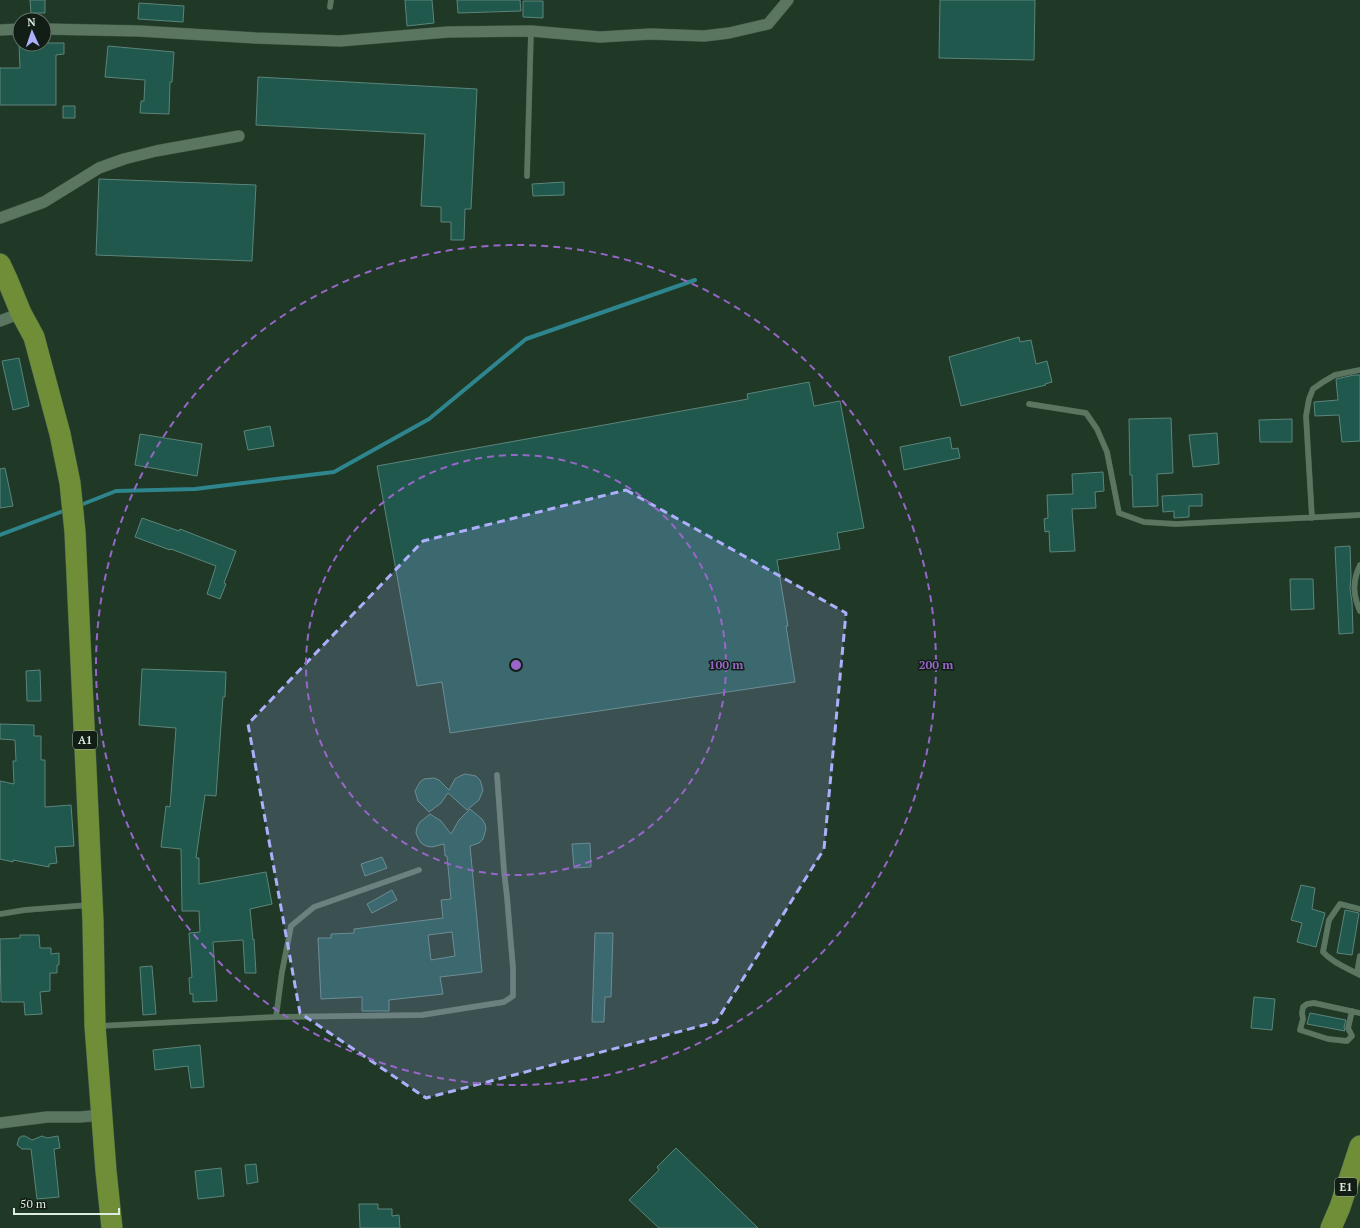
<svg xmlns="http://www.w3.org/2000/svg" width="1360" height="1228" viewBox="0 0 1360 1228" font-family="'PT Serif',serif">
	<rect width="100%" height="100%" fill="#1f3926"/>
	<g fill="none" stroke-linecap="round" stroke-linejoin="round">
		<path stroke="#2f858e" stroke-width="4" d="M78 506 116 491 195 489 334 472 429 419 526 339 695 280
			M0 535 66 510"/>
	</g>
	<path fill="#20584d" stroke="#5c847b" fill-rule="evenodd" d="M30 0H45V13H31Z
		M405 0H432L434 23 407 26Z
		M457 0H520L521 11 458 13Z
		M940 0H1035L1034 60 939 58Z
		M523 1H543V18L523 17Z
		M139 3 184 6 183 22 138 19Z
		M44 43H64V54L56 55V105H0V68H20L19 44Z
		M108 46 174 52 172 82H170L169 114 140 113 141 101H144L145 80 105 77Z
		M258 77 477 89 471 209H465L464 240H451V222H441V207L421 206 425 134 256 125Z
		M63 106H75V118H63Z
		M99 179 256 185 252 261 96 255Z
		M564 182V195L533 196 532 184Z
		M1019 337 1020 342 1031 340 1036 364 1047 361 1052 382 1045 384 1046 385 961 406 949 357Z
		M19 358 29 406 13 410 2 361Z
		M1354 375H1360V441L1342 442 1339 415 1315 416 1314 402 1338 400 1336 379Z
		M809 382 814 406 840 401 864 528 837 533 840 549 777 560 788 626H786L795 682 450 733 442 682 417 686 377 466 748 399 747 394Z
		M1171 418 1173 473 1157 474 1158 506 1133 507 1132 475H1130L1129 419Z
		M1292 419V442H1260L1259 420Z
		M270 426 274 446 248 450 244 431Z
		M1217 433 1219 464 1193 467 1189 435Z
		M140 434 202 444 197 476 135 465Z
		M950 437 952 449 958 448 960 458 904 470 900 447Z
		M5 468 13 506 0 508V469Z
		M1103 472 1104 491 1095 492 1096 508 1072 509 1075 551 1050 552 1049 531 1045 532 1044 519 1048 518 1047 495 1073 494 1072 474Z
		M1202 494V506H1189V517L1174 518V511L1163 512 1162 496Z
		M142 518 179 531 180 529 236 551 224 583 226 584 220 599 207 594 216 566 171 549 170 550 135 537Z
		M1350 546 1351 577 1350 589 1352 602 1353 633 1339 634 1335 547Z
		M1290 579H1313L1314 609 1291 610Z
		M142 669 226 672 225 697H223L216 796 205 795 196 858H199V884L266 872 272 904 250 909 253 940 254 939 256 973H245L243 940 213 942 217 1001 193 1002V994H190L189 978 192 977 189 933 200 932 199 911H182L181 849 161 847 166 806 170 807 176 728 139 725Z
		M40 670 41 701H27L26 671Z
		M0 724 34 725V736H41V760H45V807L71 805 74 846 55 847 57 863 49 864V867L13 860V862L0 859V781L14 784 13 761H16L15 740 0 739Z
		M465 774 476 776 480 780 483 790 479 800 467 810 448 793 441 803 429 812 418 801 415 791 420 782 424 779 434 778 439 780 449 790 455 779 460 776Z
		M470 809 482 819 485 824 486 829 483 839 479 843 470 846 482 972 440 977 443 994 389 1000V1011H362V997L321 999 318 938H331V934L354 933V929L443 918 441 900 451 899 447 856H445L444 844 432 847 426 846 421 843 418 838 416 833 417 827 420 822 430 814 441 821 451 834 459 820ZM452 932 455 956 431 960 428 935Z
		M590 843 591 867 574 868 572 844Z
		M382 857 387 868 365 876 361 864Z
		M1301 885 1315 888 1312 909 1325 913 1316 947 1297 942 1302 923 1291 920Z
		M392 890 397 900 372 913 367 904Z
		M1345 910 1359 913 1352 955 1337 953Z
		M595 933H613L611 997H605L604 1022H592Z
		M20 935H39L40 948H51V954L59 953V965H57V973H50V991L40 992 42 1014 25 1015 24 1002H1L0 939 20 938Z
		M152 966 156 1014 143 1015 140 967Z
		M1254 997 1275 999 1272 1030 1251 1028Z
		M1310 1013 1346 1020 1344 1027 1345 1031 1307 1024Z
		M200 1045 204 1087 191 1088 188 1066 155 1070 153 1050Z
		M22 1136H25L32 1140 42 1136 47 1138 58 1136 60 1148 54 1149 59 1197 37 1199 31 1149H22L17 1145 19 1138Z
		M676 1148 758 1228H659L629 1200 659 1170 657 1167Z
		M256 1164 258 1182 247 1184 245 1165Z
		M221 1168 224 1196 198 1199 195 1171Z
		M359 1204H378V1209H392V1216L399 1215 400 1228H360Z"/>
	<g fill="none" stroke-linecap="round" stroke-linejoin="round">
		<g stroke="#3e5545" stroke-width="6">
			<path id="lane" d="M330 7 331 0
				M527 176 531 31
				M1029 404 1086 413 1097 429 1107 452 1119 513 1144 522 1176 524 1360 515
				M1312 518 1306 416 1309 399 1313 389 1323 382 1335 375 1360 370
				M1360 565C1352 582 1353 595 1360 611
				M1360 909 1340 904 1329 920 1323 952C1333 963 1347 968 1360 975
				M0 914 25 910 89 905
				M1357 973 1360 956
				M1352 1011 1348 1028 1352 1036 1347 1041 1328 1039 1300 1030 1303 1019 1302 1013 1303 1007 1307 1004 1314 1003 1360 1013
				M276 1017 282 972 291 926 314 907 419 870
				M99 1026 276 1017 422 1015 504 1002 513 996V968L507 897 504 871 497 775"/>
		</g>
		<g stroke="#3e5545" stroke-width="12">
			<path id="street" d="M44 29 139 31 256 38 340 41 448 32 531 31 600 37 651 34 704 36 729 33 768 24 788 0
				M0 30 20 29
				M0 218 44 202 99 168 124 159 156 151 239 136
				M0 321 21 313
				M0 1123 47 1117H80L102 1115"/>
		</g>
		<g stroke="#3e5545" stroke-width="22">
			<path id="highway" d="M0 264 7 279 21 313 34 337 60 434 70 483 75 532 93 921 95 1026 106 1171 112 1228
				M1331 1228 1340 1207 1360 1146"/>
		</g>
		<use href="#lane" stroke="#5a7661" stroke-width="5.5"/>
		<use href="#street" stroke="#5a7661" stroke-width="11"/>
		<use href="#highway" stroke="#6f8e37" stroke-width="21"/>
	</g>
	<path fill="#adaffb" fill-opacity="0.2" stroke="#adaffb" stroke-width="3" stroke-dasharray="8 5" stroke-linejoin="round" d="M626 490 846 613 824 849 716 1022 426 1098 300 1013 248 724 423 541Z"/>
	<g fill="none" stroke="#9866c9" stroke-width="2" stroke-dasharray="7 5">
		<circle cx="516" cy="665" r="210"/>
		<circle cx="516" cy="665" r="420"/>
	</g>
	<g text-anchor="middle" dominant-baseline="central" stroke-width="3" stroke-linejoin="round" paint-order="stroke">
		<g fill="#121d15" stroke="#a0aea3" stroke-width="1">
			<rect x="73" y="731" width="24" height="18" rx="3"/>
			<rect x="1335" y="1178" width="22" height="18" rx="3"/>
		</g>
		<g font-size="11" font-weight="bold" fill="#ddece0">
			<text x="85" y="740">A1</text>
			<text x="1346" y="1187">E1</text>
		</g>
	</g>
	<circle cx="516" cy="665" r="6" fill="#9866c9" stroke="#121d15" stroke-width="2"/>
	<g font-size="12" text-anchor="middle" font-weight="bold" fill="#9866c9" stroke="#121d15" stroke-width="3" stroke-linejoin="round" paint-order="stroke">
		<text x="726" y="669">100 m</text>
		<text x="936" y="669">200 m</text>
	</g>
	<g transform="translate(32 32) rotate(357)"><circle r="19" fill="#121d15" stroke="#637066"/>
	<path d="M0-3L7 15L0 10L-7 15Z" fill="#adaffb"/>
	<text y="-6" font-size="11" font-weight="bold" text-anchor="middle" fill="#ddece0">N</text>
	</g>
	<path d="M14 1208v6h105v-6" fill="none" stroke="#ddece0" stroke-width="2"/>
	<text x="20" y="1208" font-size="12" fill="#ddece0" stroke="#121d15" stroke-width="3" paint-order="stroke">50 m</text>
</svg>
